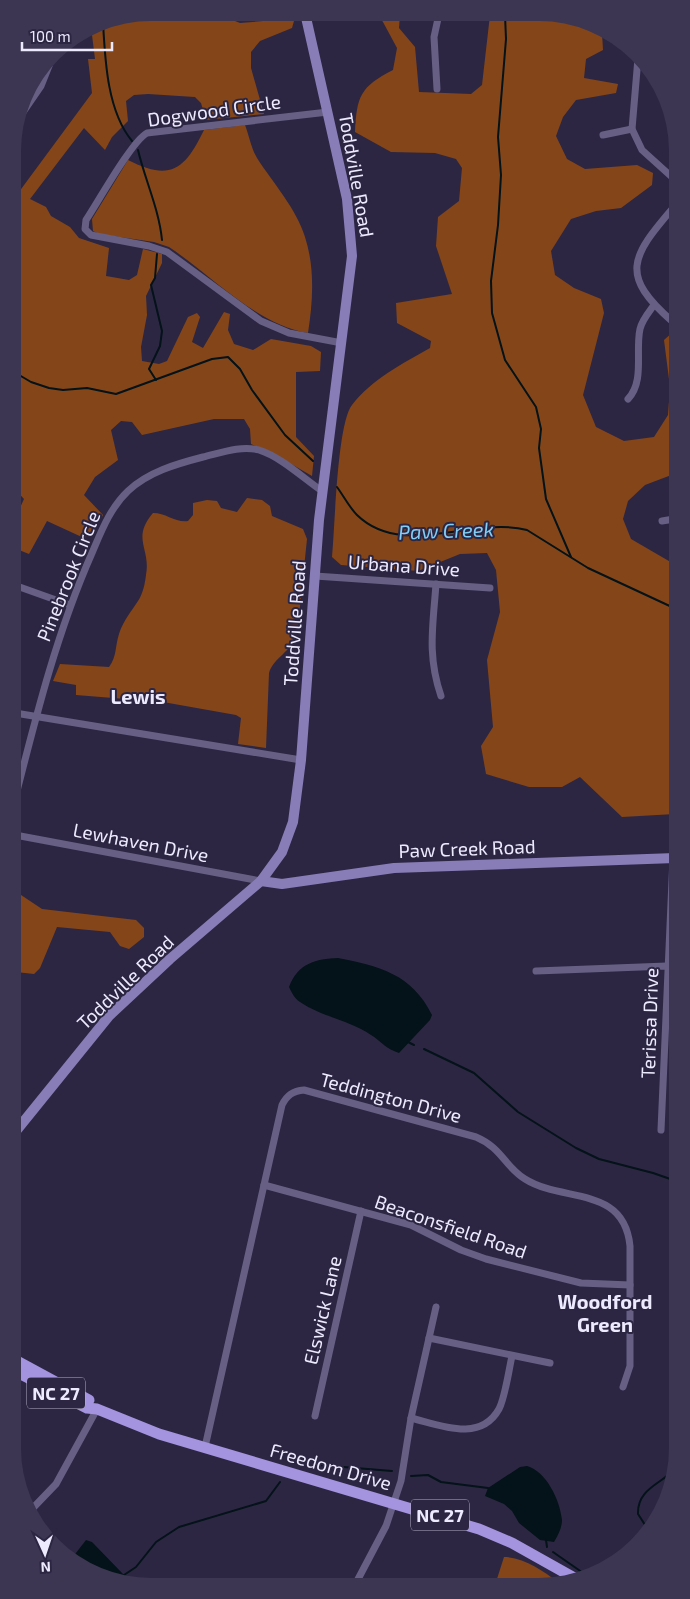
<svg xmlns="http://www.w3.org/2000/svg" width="690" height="1599" font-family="'Exo 2',sans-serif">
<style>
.forest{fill:#844618}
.water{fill:#041219}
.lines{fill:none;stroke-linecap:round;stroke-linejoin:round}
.stream{stroke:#041219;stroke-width:2}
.street{stroke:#676084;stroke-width:7}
.secondary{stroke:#897db7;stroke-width:10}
.primary{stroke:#a493de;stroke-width:11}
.labels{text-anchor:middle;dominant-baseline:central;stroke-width:4;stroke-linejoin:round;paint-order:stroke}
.shield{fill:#2c2643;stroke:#b4afc6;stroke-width:1}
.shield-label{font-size:18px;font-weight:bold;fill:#eeeafe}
.street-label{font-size:19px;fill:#eeeafe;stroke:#2c2643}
.water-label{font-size:20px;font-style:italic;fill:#82cef6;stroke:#2c2643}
.neighbourhood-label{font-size:20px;font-weight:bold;fill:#eeeafe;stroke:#2c2643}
</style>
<rect width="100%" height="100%" fill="#2c2643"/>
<!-- forest -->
<g class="forest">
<polygon points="151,13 233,13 235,21 240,23 288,19 294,21 292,28 260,41 251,52 251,68 264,114 206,120 201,103 195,97 148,94 134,95 126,101 128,121 112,137 105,150 84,128 30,199 46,207 51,216 70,227 79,238 109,248 106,276 129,280 137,275 143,249 162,254 162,263 146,296 147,315 141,347 142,361 159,364 167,361 188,317 197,313 200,317 192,342 203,348 224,312 230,314 228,330 234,344 253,350 271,339 311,346 321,352 320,371 296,372 296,437 314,456 312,476 274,454 251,444 250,429 244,419 214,419 142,435 132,422 121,421 111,430 118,460 95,477 84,495 103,515 93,533 84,538 47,521 29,554 14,548 14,521 24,499 14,488 13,200 92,93 88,59 95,59 91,27 98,23"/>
<path d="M377,14h23l-1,14 16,19 4,45 52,2 11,-9 8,-70h76l36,18 1,17 -17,9 -2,19 34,6 -2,9 -40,7 -13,17 -7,19 11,23 18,10 52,-4 16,8 -1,12 -31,23 -25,3 -25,8 -20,32 4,24 19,13 27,11 3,14 -21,82 13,32 28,14 30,-4 14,-22 2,-28 -6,-47 9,-8 1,142 -29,11 -17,16 -5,18 8,20 43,25 1,250 -53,3 -42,-40 -18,10h-33l-43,-13 -5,-28 12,-19 -6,-67 13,-48 -4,-42 -9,-17 -27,1 -42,17 -77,-6 -9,-8c3,-30 5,-133 20,-152 20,-26 50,-41 78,-57l1,-7 -34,-18 -1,-20 56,-9 -16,-48 2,-29 21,-16 3,-33 -6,-9 -21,-6 -44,-1 -36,-20c2,-36 5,-45 38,-62l4,-22 -14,-26z"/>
<path d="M245,125c4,10 6,23 12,33 16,25 39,50 48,79 10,31 8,64 3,96 -51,-8 -97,-58 -139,-86l-15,-5 -55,-8 -6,-3 -1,-12 36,-59c43,22 57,9 76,-30z"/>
<path d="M247,498l15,2 8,6 2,10 31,13 4,10 -10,96c-6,17 -23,22 -28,38l-3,75 -28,-4 3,-26 -5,-3 -73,-13 -87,-7v-10l-23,-4 7,-17 49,3c8,-11 6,-21 10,-33 4,-13 12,-22 19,-33 5,-7 7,-18 8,-26 5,-27 -15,-36 7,-62 13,0 23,10 35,8l5,-6v-12l14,-3 10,1 4,7 16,4z"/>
<polygon points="15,891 42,909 136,920 144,928 144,937 129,949 120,946 110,932 57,927 40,968 34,974 16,972"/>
<path d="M504,1557c20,0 39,14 54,25h-62z"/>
</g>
<!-- water -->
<g class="water">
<path d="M338,958c41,8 74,16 94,57l-2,5 -31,33c-13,-4 -17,-11 -28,-18 -22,-15 -49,-18 -71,-33 -6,-4 -8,-9 -11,-15 9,-24 27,-28 49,-29z"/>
<path d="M527,1466c19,5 33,34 35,54 0,8 -4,15 -8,22l-14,-2 -21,-17 -7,-12 -8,-7 -19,-8 3,-8 32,-21z"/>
<polygon points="86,1540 92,1542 124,1575 130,1584 124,1584 72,1558"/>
</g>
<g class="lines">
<!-- stream -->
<g class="stream">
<polyline points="505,15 506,39 498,137 501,175 498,225 491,281 492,313 505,360 536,407 541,429 539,448 546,499 571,557"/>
<path d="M103,22c2,37 4,89 29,119"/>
<path d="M138,150c7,30 21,59 24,90"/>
<polyline points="14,372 31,382 49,388 63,390 87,388 116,394 212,359 228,357 240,369 252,390 285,435 313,461"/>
<polyline points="156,380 149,369 160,346 162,331 151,285 155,278 157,254"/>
<path d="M337,487c6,8 12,20 20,28 45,44 116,1 170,15l61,38 86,40"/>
<polyline points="408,1042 414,1045"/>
<polyline points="424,1049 474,1073 518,1112 576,1148 599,1159 653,1173 676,1181"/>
<polyline points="305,1466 319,1465 392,1471"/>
<polyline points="411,1476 428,1475 441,1482 488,1488"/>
<path d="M649,1531l-11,-17c-1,-25 23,-30 37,-45"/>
<polyline points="546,1540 547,1547"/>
<polyline points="553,1552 586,1575"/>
<polyline points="124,1575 136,1567 156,1542 179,1527 266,1501 280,1482"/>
</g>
<!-- street -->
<g class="street">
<polyline points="638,58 632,129 642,150 673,178"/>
<polyline points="437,89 434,37 439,14"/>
<path d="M328,112l-181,21c-15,8 -49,69 -61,87l-1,9 6,6 58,11 18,6 94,69 28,12 53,10"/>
<polyline points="19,118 41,86 53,56"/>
<polyline points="603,135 632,129"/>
<path d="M673,208c-42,49 -54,67 0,114"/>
<path d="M628,399c17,-18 7,-48 12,-70 2,-9 9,-17 14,-24"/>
<polyline points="662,521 674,519"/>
<polyline points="315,576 490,588"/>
<path d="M436,584c-3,42 -9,71 5,112"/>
<polyline points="14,585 70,605"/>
<polyline points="15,713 301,760"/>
<path d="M15,799c21,-83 42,-167 77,-246 9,-21 18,-45 36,-62 20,-19 48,-27 75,-34 17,-4 38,-12 56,-7 22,7 44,28 63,41"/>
<polyline points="15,835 261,881"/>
<polyline points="536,971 667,966 676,967"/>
<polyline points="661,1130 673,858"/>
<polyline points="264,1185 411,1225 461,1250 486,1259 581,1283 630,1285"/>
<polyline points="429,1338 550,1363"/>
<polyline points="315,1416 361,1211"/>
<path d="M411,1418c29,7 69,25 88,-9 6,-11 10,-40 13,-53"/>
<path d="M205,1447l77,-342c5,-10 11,-14 22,-15l172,47c26,11 29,30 49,42 38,24 99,6 105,67v120l-7,21"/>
<polyline points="32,1509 56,1484 97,1409"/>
<polyline points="356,1583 386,1526 401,1481 411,1418 436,1307"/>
</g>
<!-- secondary -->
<g class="secondary">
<polyline points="261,881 282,884 394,868 675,858"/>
<polyline points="16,1131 109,1016 170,959 261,881 282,852 293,822 301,760 319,520 352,256 347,199 305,13"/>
</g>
<!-- primary -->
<g class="primary">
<polyline points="17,1361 89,1400"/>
<polyline points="17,1372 87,1408 97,1409 159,1434 479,1529 512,1543 578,1580"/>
</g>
</g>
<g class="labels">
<!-- shield labels -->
<g class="shield">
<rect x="27" y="1377.5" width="58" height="31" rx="4"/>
<rect x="411" y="1499.5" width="58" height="31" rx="4"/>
</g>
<g class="shield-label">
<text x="56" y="1393">NC 27</text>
<text x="440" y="1515">NC 27</text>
</g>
<!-- street labels -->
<g class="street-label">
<text transform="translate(214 110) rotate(-8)">Dogwood Circle</text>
<text transform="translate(357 175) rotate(80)">Toddville Road</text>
<text transform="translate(404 565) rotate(4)">Urbana Drive</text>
<text transform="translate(68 576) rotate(-68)">Pinebrook Circle</text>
<text transform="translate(294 623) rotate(-86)">Toddville Road</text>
<text transform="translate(141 842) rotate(11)">Lewhaven Drive</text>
<text transform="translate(467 848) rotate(-2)">Paw Creek Road</text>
<text transform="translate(125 982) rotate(-44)">Toddville Road</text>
<text transform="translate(649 1023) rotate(-88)">Terissa Drive</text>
<text transform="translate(391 1097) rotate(15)">Teddington Drive</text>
<text transform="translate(451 1226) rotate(19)">Beaconsfield Road</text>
<text transform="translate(322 1310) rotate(-77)">Elswick Lane</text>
<text transform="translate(331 1466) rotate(16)">Freedom Drive</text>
</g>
<!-- water labels -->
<g class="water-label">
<text transform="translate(446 530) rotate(-2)">Paw Creek</text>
</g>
<!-- neighbourhood labels -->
<g class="neighbourhood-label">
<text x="138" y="696">Lewis</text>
<text x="605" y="1301">Woodford<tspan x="605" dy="23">Green</tspan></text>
</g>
</g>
<!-- crop -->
<path d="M0 0H690V1599H0ZM151 21H539A130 130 0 0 1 669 151V1448A130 130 0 0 1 539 1578H151A130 130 0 0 1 21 1448V151A130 130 0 0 1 151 21Z" fill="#3c3652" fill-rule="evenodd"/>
<!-- north arrow -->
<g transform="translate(45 1554) rotate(177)" stroke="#2c2643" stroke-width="4" paint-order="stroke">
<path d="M0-4L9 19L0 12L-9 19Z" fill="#eeeafe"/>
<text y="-8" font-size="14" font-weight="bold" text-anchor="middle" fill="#eeeafe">N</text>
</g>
<!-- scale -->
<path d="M22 42v8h90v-8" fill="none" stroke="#eeeafe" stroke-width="2.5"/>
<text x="30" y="42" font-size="15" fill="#eeeafe" stroke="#2c2643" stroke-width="4" paint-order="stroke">100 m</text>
</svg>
